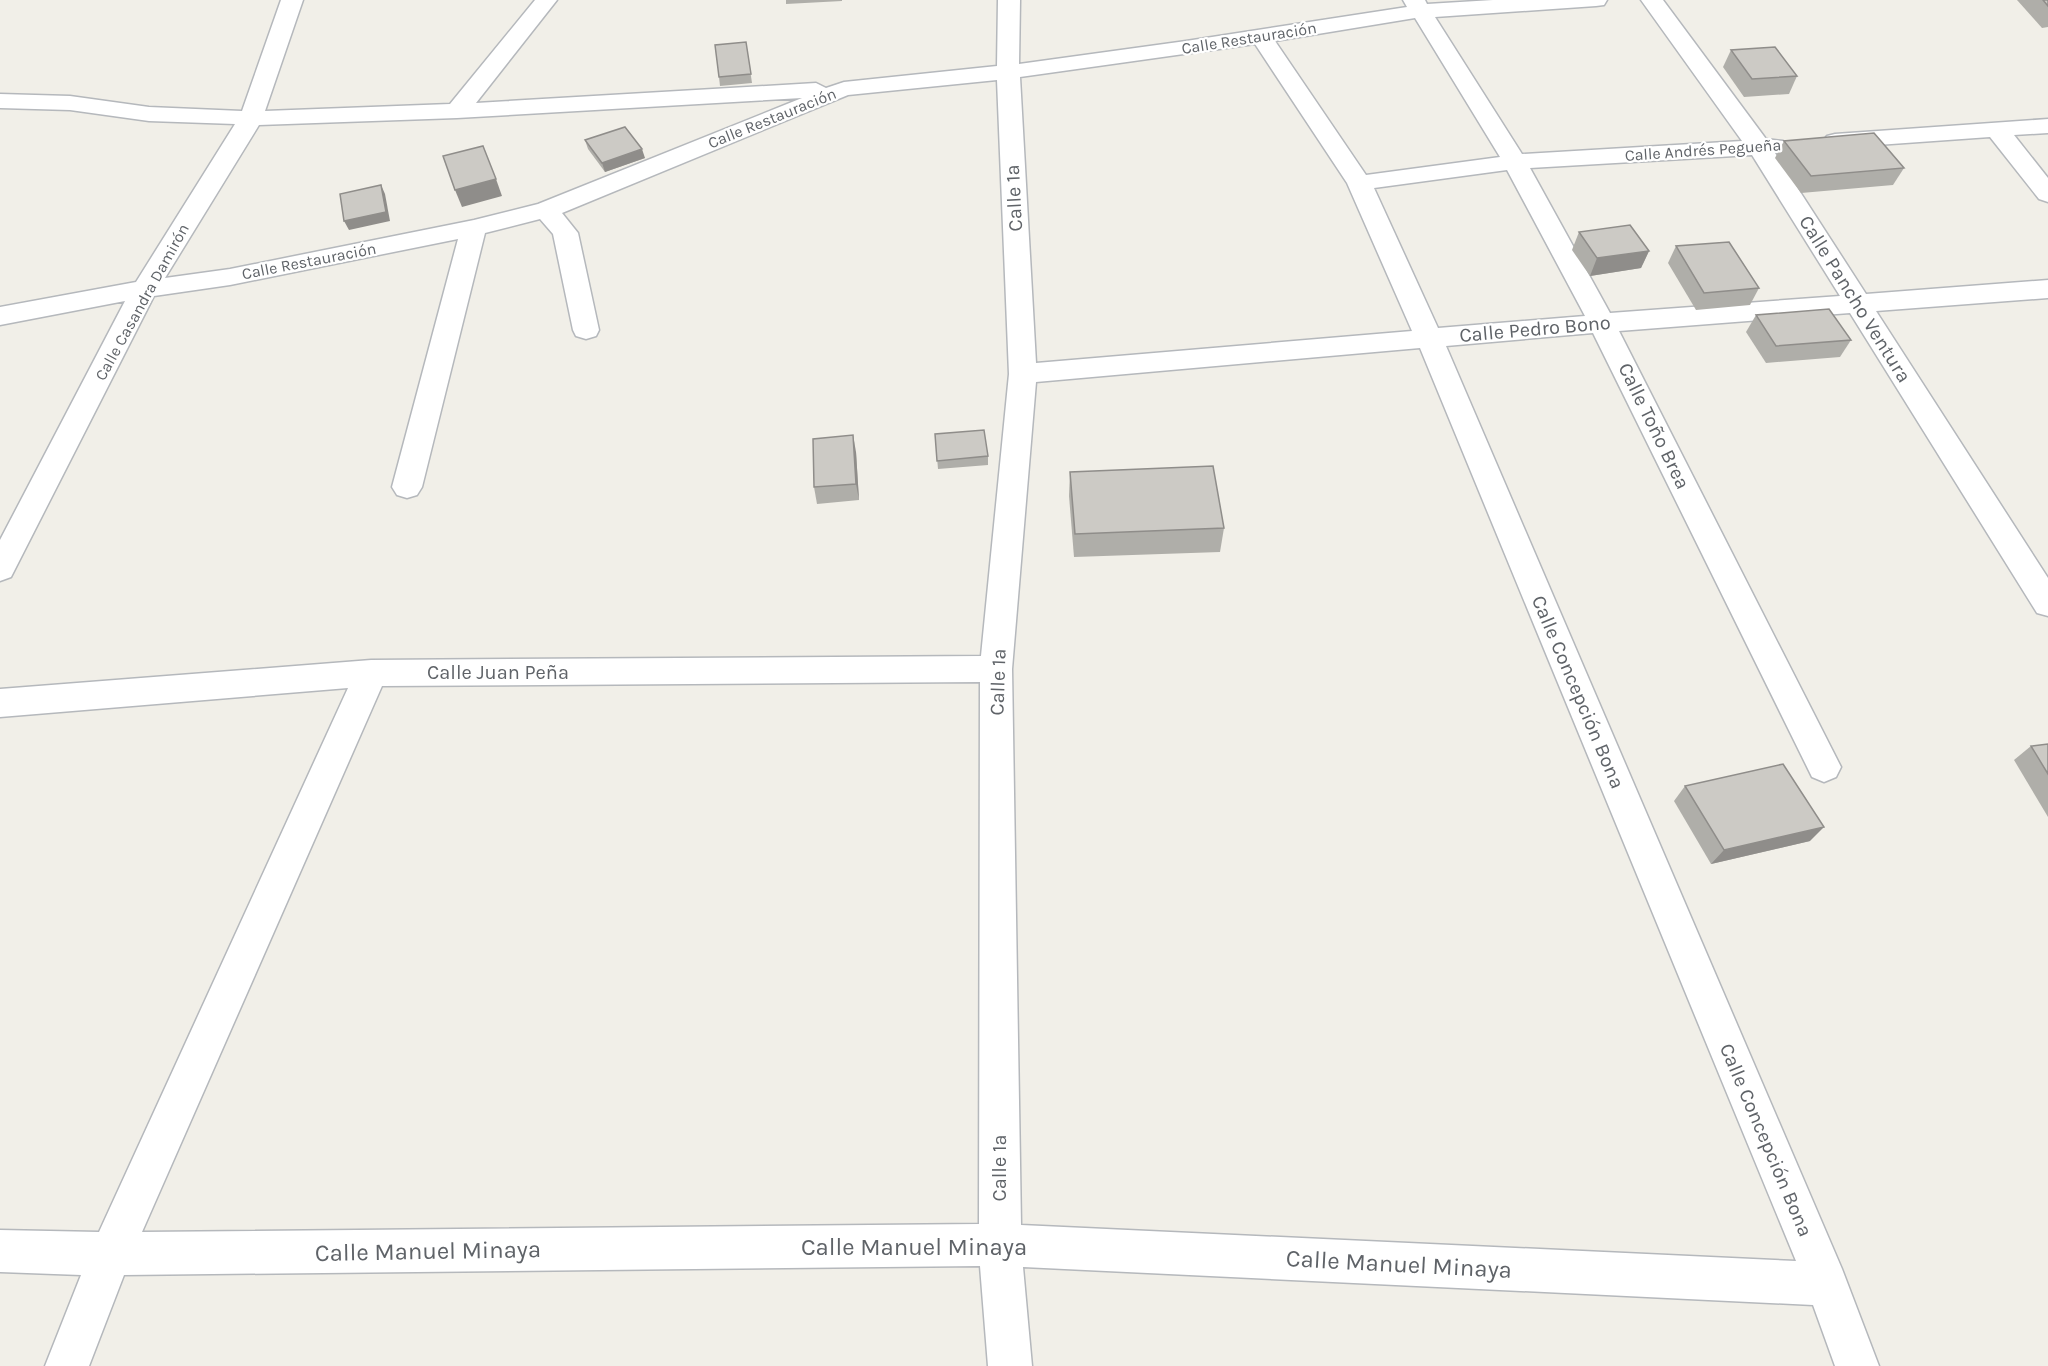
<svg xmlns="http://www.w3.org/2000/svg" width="2048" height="1366" font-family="Karla,sans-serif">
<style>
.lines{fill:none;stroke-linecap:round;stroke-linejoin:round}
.minor-casing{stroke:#b5b8bc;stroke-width:3}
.minor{fill:#fff;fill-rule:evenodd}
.wall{fill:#afaea9}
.shaded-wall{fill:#8f8d8a}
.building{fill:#cccac5;stroke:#8f8d8a;stroke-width:1.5}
.labels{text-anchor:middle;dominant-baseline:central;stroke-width:4.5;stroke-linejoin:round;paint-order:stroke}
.far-street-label{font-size:16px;fill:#5f6368;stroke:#fff}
.street-label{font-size:20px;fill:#5f6368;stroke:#fff}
.near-street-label{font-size:24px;fill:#5f6368;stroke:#fff}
</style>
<rect width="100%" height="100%" fill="#f1efe8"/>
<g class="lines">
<defs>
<g id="minor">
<path d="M281,0h22l-38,111 185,-7 85,-104h22l-81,103 340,-20 10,5 18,-6 153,-16 1,-66h22l-1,64 167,-23 221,-34 -4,-7h22l2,4 66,-4h114l-3,5 -8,1 -161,11 87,137 220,-13 -101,-141h22l103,139 17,2 4,5 -4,5 -8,2 91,141 182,-14v18l-172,13 172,267v38l-11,-3 -187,-300 -231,18 222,436 -5,10 -12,5 -12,-5 -219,-444 -147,13 396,923 37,97h-44l-22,-61 -790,-38 9,99h-44l-8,-100 -856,9 -35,91h-44l36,-91 -81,-3v-42l99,2 249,-544 -348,29v-28l371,-29 610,-4 28,-282 -12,-294 -149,15 -286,118 16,20 21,97 -3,6 -10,3 -10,-3 -3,-6 -20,-96 -13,-15 -55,14 -63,254 -5,8 -10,3 -10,-3 -5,-8 66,-248 -228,46 -76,11 -143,281 -11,4v-41l125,-239 -125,24v-18l136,-25 99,-158 -86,-3 -79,-11 -70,-2v-14l70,2 79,11 93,4zM1415,18l85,139 -134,18 -91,-134zM1255,44l92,139 65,148 -376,32 -16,-286zM802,98l-264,106 -64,16 -244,49 -65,9 94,-153 198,-7zM1752,155l88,141 -230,17 -80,-145zM1507,170l78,146 -147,12 -64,-140zM1420,348l376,913 -775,-36 -9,-556 24,-287zM980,682l-1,542 -837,8 240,-546z"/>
<polygon points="2048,119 2048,133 2014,135 2048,178 2048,202 2039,199 1990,137 1835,148 1827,146 1823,141 1827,136 1835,134"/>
</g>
</defs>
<!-- minor casing -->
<use href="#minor" class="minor-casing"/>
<!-- minor -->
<use href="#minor" class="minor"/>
</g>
<!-- wall -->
<g class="wall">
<polygon points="786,0 842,0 842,1 786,4"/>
<polygon points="2017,0 2048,0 2048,27 2042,28"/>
<polygon points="746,42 752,83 720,86 719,77"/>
<polygon points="1731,50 1797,76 1789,94 1744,97 1723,67"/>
<polygon points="585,140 645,158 605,172 588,149"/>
<polygon points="1784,141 1904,168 1893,185 1801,193 1775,158"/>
<polygon points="1579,232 1649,251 1641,268 1590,276 1572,250"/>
<polygon points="1676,246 1759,288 1750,305 1696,310 1668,263"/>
<polygon points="1756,315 1851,340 1840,357 1766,363 1746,332"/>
<polygon points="935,434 988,456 988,465 938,469"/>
<polygon points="856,452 859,500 817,504 814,487"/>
<polygon points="1070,472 1224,528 1220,552 1074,557 1069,496"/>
<polygon points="2048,744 2048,817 2014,760 2031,746"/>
<polygon points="1685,786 1810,841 1711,864 1674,801"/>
</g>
<!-- shaded-wall -->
<g class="shaded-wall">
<polygon points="642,149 645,158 605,172 602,163"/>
<polygon points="496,179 502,196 462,207 455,190"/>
<polygon points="381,185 385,194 390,221 349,230 344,221"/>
<polygon points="1649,251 1641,268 1590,276 1597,258"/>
<polygon points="853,435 856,452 859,500 856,484"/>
<polygon points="1824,827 1810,841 1711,864 1724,850"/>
</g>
<!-- building -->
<g class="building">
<polygon points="2043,0 2048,0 2048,6"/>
<polygon points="746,42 751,74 719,77 715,45"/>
<polygon points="1775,47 1797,76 1752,79 1731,50"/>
<polygon points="625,127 642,149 602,163 585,140"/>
<polygon points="1874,133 1904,168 1811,176 1784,141"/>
<polygon points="483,146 496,179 455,190 443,156"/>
<polygon points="381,185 386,212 344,221 340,194"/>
<polygon points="1630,225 1649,251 1597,258 1579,232"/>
<polygon points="1729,242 1759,288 1704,293 1676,246"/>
<polygon points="1829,309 1851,340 1776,346 1756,315"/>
<polygon points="984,430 988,456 937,461 935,434"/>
<polygon points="853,435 856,484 814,487 813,439"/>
<polygon points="1213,466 1224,528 1075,534 1070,472"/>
<polygon points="2048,744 2048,774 2031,746"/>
<polygon points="1783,764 1824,827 1724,850 1685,786"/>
</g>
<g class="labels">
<!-- far-street labels -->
<g class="far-street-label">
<text transform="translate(1249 38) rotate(-9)">Calle Restauración</text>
<text transform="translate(772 118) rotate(-22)">Calle Restauración</text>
<text transform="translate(1703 150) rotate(-4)">Calle Andrés Pegueña</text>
<text transform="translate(309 261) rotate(-11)">Calle Restauración</text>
<text transform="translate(142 302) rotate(-61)">Calle Casandra Damirón</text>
</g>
<!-- street labels -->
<g class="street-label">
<text transform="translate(1014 198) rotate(-93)">Calle 1ª</text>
<text transform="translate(1855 299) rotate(58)">Calle Pancho Ventura</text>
<text transform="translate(1535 329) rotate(-5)">Calle Pedro Bono</text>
<text transform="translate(1654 426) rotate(64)">Calle Toño Brea</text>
<text x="498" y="672">Calle Juan Peña</text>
<text transform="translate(998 682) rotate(-88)">Calle 1ª</text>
<text transform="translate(1578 692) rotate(67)">Calle Concepción Bona</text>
<text transform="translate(1766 1140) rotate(67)">Calle Concepción Bona</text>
<text transform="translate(999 1168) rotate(-90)">Calle 1ª</text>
</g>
<!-- near-street labels -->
<g class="near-street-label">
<text x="914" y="1247">Calle Manuel Minaya</text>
<text transform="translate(428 1251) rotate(-1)">Calle Manuel Minaya</text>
<text transform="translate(1399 1264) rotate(3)">Calle Manuel Minaya</text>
</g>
</g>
</svg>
